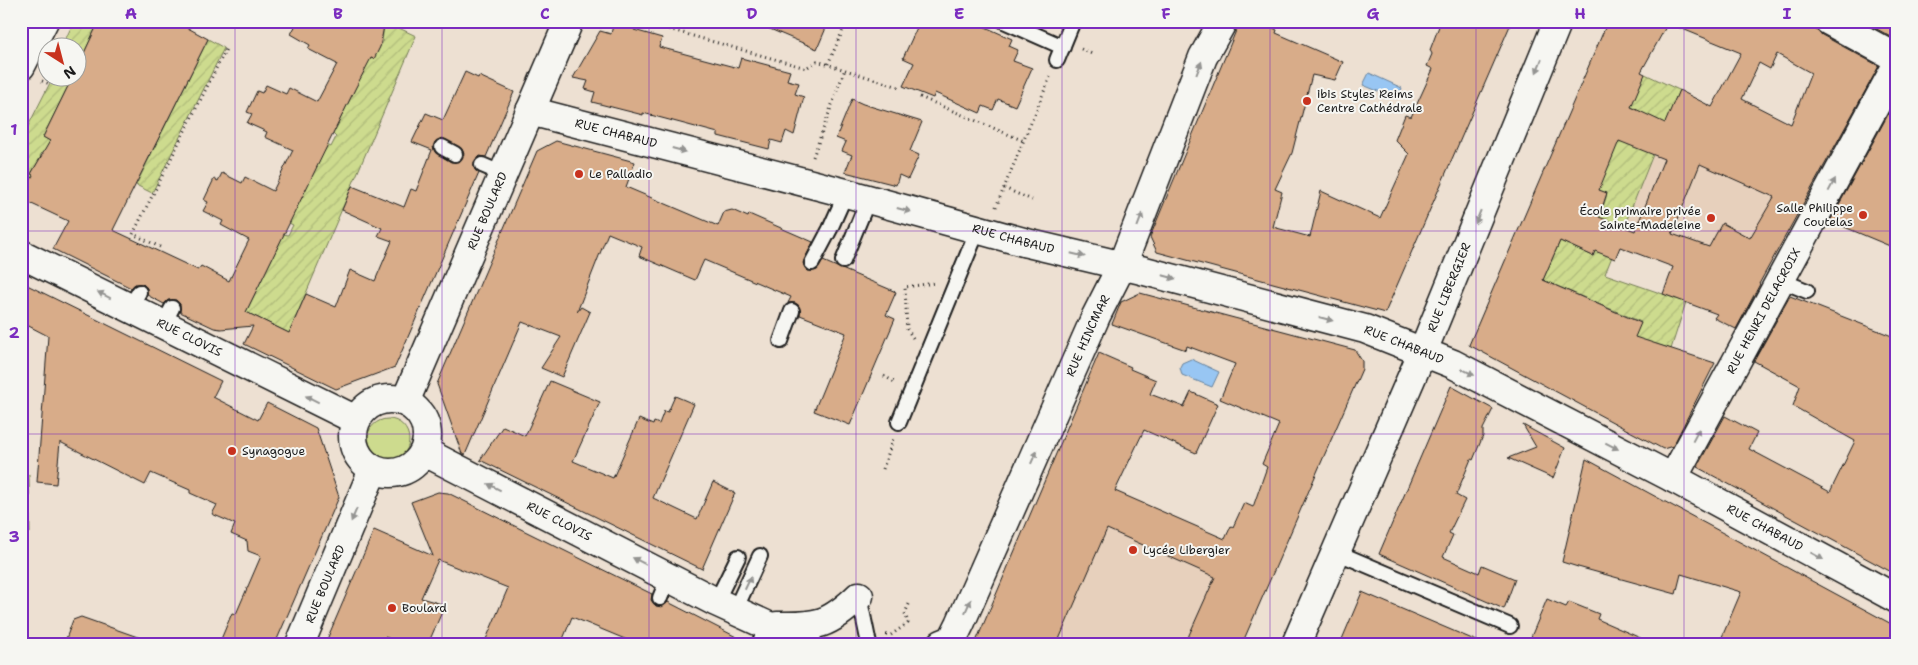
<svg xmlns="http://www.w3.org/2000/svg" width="1918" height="665" font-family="'Shantell Sans',sans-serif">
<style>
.built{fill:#e7d0bc}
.grass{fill:#cddb8e;stroke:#747c55}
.garden{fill:url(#garden-furrows);stroke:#747c55}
.water{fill:#98c6f3;stroke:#66829d}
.building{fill:#d8ac89;stroke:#1c1c1c;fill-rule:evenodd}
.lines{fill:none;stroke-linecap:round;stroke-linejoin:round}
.service-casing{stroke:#1c1c1c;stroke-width:18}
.minor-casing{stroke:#1c1c1c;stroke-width:31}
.tertiary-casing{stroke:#1c1c1c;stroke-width:31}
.path{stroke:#1c1c1c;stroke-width:3;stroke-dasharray:1 4;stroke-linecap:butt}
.service{stroke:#f6f6f2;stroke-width:14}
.minor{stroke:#f6f6f2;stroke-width:28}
.tertiary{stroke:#f6f6f2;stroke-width:28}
.oneway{fill:#949492}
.grid{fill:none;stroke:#7b2cbf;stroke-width:1;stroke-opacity:0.55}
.poi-dot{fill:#c8321e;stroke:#f6f6f2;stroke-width:2}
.labels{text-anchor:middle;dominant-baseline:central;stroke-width:4;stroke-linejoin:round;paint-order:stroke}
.poi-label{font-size:12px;fill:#1c1c1c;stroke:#f6f6f2;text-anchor:start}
.street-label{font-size:12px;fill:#1c1c1c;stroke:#f6f6f2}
.neatline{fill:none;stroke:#7b2cbf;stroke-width:2}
.grid-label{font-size:16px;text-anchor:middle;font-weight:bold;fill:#7b2cbf}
</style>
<defs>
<pattern id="garden-furrows" width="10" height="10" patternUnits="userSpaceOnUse" patternTransform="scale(1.25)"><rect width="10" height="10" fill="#cddb8e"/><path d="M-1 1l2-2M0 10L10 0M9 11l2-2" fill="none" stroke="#afbb7a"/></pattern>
</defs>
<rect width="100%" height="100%" fill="#ede0d2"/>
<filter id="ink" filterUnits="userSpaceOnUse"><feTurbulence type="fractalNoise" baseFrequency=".02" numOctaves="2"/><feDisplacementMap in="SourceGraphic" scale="10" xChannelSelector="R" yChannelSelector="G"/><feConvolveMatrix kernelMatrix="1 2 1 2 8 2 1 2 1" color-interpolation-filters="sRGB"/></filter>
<g filter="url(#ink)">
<!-- built -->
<g class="built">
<polygon points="1659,141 1700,164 1800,209 1756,288 1703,258 1624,227"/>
<polygon points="1053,463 1278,562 1242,644 975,644"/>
</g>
<!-- grass -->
<g class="grass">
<circle cx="388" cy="440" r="21"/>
<polygon points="21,473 29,475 30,533 21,530"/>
</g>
<!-- garden -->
<g class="garden">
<polygon points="74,21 99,21 78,66 78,48 62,47"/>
<polygon points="384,21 416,36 289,333 246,312 284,234 288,235 293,225 289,223 327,145 331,147 336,137 333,134 370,58 373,59 382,43"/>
<polygon points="208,39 224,48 152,193 136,185"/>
<polygon points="1645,74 1679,90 1605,274 1686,302 1671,349 1652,343 1620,351 1641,322 1543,280 1560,241 1593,256 1596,248 1582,241 1604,204 1607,194 1599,190 1605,158 1632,118 1636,109 1619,101"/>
<polygon points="47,76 48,78 72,78 43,137 50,141 45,152 43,151 40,156 41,158 31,173 34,175 25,192 21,191 21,140 51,81 46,79"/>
</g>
<!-- water -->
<g class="water">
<polygon points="1369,73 1402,88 1397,99 1363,85"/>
<polygon points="1191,359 1219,372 1212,387 1182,375 1180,367 1182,363"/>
</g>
<!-- building -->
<g class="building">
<path d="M99,21h76l33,18 -95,191 85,40 3,-4 28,15 20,-41 -28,-15 2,-4 -20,-10 5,-9 -4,-2 10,-21 4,2 4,-8 20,10 3,-6 28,14 20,-41 -28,-13 2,-5 -20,-9 5,-9 -5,-2 10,-21 5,2 4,-8 20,9 3,-6 28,14 20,-38 -29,-15 2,-4 -19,-11 7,-13h87l-5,26 -6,12 -3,-1 -16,31 -109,223 43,21 17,-39 30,13 14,-37 25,11 17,-40 -14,-5 4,-8 -40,-18 10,-24 52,21 7,-18 5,2 16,-41 -20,-8 14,-29 17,7 22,-48 13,6 1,-2 35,16 -28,65 -6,-1 -6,6 1,8 4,3 -84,194 -59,22 -92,-45 9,-18 -32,3 -7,-1 -34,-16v-8l-4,-4h-8l-4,4 -17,-9v-7l-4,-4h-8l-4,4 -78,-39 15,-28 -47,-22 12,-24 -2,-1 19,-33 -7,-4 29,-59h6v-12zM442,138l20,11 2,5 -4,7 -9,1 -16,-10 -2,-5 2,-5z"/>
<polygon points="614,21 636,21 634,30 662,38 659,47 738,68 741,58 790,71 787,80 799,83 795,94 804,97 794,135 786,131 782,143 771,140 769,149 718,136 718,133 643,113 643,115 592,102 595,92 585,89 588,81 573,78 600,31 611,34"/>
<polygon points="751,21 829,21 817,49"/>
<polygon points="920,21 972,21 1012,39 1009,46 1018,50 1013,61 1032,68 1015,106 998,99 993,110 983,106 980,113 935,93 933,98 903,86 914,63 903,58"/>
<polygon points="1240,21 1274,21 1271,27 1277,30 1276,33 1343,62 1335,80 1312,75 1292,153 1275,189 1282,192 1273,227 1310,237 1321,191 1380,218 1409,154 1395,140 1405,115 1411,117 1433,69 1427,66 1432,54 1430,50 1441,21 1512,21 1385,313 1157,252 1150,237"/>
<path d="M1608,21h205l3,9 6,5 57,31 -120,218h1l-24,45 -22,-11 3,-4 -54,-20 10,-27 -53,-20 -5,12 -20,-8 -2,5 -33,-15 -17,39 98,43 -6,14 80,26 -42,83 -10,3 -194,-104zM1668,23l73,30 -29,54 -33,-17 -14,33 -34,-16 14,-33 -4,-2zM1777,54l34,19 -20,51 -49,-25 17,-36 11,6zM1619,141l45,18 -29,72 -36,-14 8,-24 -8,-3zM1700,164l74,33 -24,41 -28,-15 -13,24 -37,-13z"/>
<polygon points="1862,21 1897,21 1897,40"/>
<polygon points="1897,98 1897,249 1830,221"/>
<polygon points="852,99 863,104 922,122 910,151 919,155 908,179 899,175 896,185 845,172 852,155 842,151 846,142 836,138"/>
<polygon points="556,141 635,162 626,187 718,226 724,212 732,210 748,217 749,214 813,242 803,263 805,268 808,271 817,270 823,261 896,292 886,315 895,319 850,425 814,411 846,333 800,315 800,309 798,305 795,303 788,303 791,297 704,260 695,280 639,256 642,247 608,233 577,312 581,307 590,312 562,377 541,368 561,337 522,322 465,455 462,454 437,384 537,151"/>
<polygon points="21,282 221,381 213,397 258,420 267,403 316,428 339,497 275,644 219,644 232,613 236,614 261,556 248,551 247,541 231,534 235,524 212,514 217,505 190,493 190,490 151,473 145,485 60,442 56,484 37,482 48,336 21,322"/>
<polygon points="1140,293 1355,350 1362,361 1362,369 1242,644 1185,644 1215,577 1107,529 1057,644 975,644 1099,353 1131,367 1130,369 1156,380 1150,394 1184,407 1191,392 1218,404 1196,453 1144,430 1115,491 1225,539 1231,526 1233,527 1244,503 1253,507 1267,467 1262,464 1279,424 1220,399 1235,364 1187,346 1186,350 1112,324 1121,302"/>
<polygon points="1790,296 1897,338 1897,575 1697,467 1725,416 1757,433 1749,449 1830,492 1855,441 1793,406 1800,386 1754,361"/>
<polygon points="550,381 600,402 573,461 613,478 639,419 653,425 654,422 659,424 664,411 668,412 675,396 694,404 653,498 697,519 713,482 735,493 702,569 480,460 503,426 525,436"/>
<polygon points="1451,386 1493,409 1483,429 1483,436 1473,460 1471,459 1456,495 1465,500 1449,533 1453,535 1443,557 1479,573 1482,565 1515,579 1504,609 1379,554"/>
<polygon points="1523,425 1565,448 1553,478 1508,458 1536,447"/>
<polygon points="1586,459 1897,627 1897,644 1719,644 1741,592 1681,574 1676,594 1578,567 1562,562"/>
<polygon points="438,492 448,493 652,594 651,600 656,606 662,607 668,602 750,644 637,644 572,617 561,644 484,644 508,588 438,560 421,598 445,605 428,644 406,644 385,637 382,644 325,644 374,530 433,556 411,502"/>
<polygon points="1362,592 1484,644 1340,644"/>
<polygon points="1547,599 1566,607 1569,602 1599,614 1597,619 1654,644 1528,644"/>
<polygon points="81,617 149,641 148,644 64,644 73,620"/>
</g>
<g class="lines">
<defs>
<g id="service">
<polyline points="1004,21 1063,47"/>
<polyline points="1057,60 1073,21"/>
<polyline points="442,147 455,154"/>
<polyline points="482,165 503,174"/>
<polyline points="843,261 868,200"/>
<polyline points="812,263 830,229 846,193"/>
<polyline points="1780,280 1807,291"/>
<polyline points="130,308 139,292"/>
<polyline points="163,325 172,308"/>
<polyline points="781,341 792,311"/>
<polyline points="899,422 978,229"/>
<polyline points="1336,552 1510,626"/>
<polyline points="859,596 869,644"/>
<polyline points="660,598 669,576"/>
<polyline points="716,602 738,557"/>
<polyline points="735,610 760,556"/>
<polyline points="759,644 767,625"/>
</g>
<g id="minor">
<polyline points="1829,21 1897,58"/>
<polyline points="21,66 44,21"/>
<path id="s1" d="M530,111l316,82 181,50 114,27 224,59 88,35 220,114 224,121"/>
<path id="s2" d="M21,254l335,166"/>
<circle cx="390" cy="436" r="37"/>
<path id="s3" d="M405,402l164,-381"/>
<path id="s4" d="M425,452l291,150 92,42"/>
<path id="s5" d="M1673,478l224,-413"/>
<path d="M777,626c40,1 52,-1 82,-30"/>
<path id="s6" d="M300,644l73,-174"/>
<path id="s7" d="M942,644l10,-4 8,-16 136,-308 26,-51 81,-208 20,-36"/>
</g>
<g id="tertiary">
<path id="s8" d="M1296,644l127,-293 135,-330"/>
</g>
</defs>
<!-- service casing -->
<use href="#service" class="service-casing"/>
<!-- minor casing -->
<use href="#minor" class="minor-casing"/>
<!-- tertiary casing -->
<use href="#tertiary" class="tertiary-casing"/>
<!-- path -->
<g class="path">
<polyline points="640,21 806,68 817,61 902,88"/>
<polyline points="1081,49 1092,54"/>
<polyline points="828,64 847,21"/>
<polyline points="42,81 50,84"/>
<polyline points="920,97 1024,141"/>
<polyline points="813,157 845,69"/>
<polyline points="1004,188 1032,200"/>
<polyline points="996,207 1050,77"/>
<polyline points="160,247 133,234 226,49"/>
<polyline points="913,338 907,329 905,287 935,283"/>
<polyline points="884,376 896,383"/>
<polyline points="883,469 893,439"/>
<polyline points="21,539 28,541"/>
<polyline points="886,635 891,635 908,623 905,613 910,602"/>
</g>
<!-- service -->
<use href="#service" class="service"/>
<!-- minor -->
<use href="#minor" class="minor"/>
<!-- tertiary -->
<use href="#tertiary" class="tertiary"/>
</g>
<!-- one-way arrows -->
<defs><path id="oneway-solid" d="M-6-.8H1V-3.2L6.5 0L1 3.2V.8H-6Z" transform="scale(1.25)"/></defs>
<g class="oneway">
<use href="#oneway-solid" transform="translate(1539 66) rotate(112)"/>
<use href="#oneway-solid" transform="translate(1199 68) rotate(-69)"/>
<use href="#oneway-solid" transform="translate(679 150) rotate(15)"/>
<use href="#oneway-solid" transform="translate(1832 185) rotate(-62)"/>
<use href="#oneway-solid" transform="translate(904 210) rotate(15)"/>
<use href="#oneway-solid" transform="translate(1478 217) rotate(112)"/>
<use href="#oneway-solid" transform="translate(1140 220) rotate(-69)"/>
<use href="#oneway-solid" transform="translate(1078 255) rotate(13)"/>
<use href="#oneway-solid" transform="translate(1169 277) rotate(15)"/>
<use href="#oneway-solid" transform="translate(104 295) rotate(-154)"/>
<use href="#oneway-solid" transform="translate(1326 319) rotate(15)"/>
<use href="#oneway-solid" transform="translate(1468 372) rotate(27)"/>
<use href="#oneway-solid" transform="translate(312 399) rotate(-154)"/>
<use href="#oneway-solid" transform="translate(1696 435) rotate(-62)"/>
<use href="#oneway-solid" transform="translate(1612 446) rotate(27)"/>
<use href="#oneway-solid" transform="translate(1034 457) rotate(-66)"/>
<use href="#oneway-solid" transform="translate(494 487) rotate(-153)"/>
<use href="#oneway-solid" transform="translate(354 515) rotate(113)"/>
<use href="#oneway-solid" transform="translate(1817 556) rotate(29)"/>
<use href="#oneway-solid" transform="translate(639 561) rotate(-153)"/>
<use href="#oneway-solid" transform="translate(748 583) rotate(-65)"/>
<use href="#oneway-solid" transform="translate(968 606) rotate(-66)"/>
</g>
</g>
<!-- grid -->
<path class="grid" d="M235,21v623M442,21v623M649,21v623M856,21v623M1062,21v623M1270,21v623M1476,21v623M1684,21v623M21,231h1876M21,434h1876"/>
<!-- markers -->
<g class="poi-dot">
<circle cx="1307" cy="101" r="5"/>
<circle cx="579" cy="174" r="5"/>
<circle cx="1863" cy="215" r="5"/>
<circle cx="1711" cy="218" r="5"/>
<circle cx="232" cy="451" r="5"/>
<circle cx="1133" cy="550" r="5"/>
<circle cx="392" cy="608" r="5"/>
</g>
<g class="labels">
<!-- poi labels -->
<g class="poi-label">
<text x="1317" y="94">ibis Styles Reims<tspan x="1317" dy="14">Centre Cathédrale</tspan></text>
<text x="589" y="174">Le Palladio</text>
<text x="1853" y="208" text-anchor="end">Salle Philippe<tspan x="1853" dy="14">Coutelas</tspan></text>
<text x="1701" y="211" text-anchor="end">École primaire privée<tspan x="1701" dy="14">Sainte-Madeleine</tspan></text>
<text x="242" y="451">Synagogue</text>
<text x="1143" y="550">Lycée Libergier</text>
<text x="402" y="608">Boulard</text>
</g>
<!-- street labels -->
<g class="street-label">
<text stroke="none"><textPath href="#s1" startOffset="89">RUE CHABAUD</textPath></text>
<text stroke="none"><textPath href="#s3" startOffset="208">RUE BOULARD</textPath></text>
<text stroke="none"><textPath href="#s1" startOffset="500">RUE CHABAUD</textPath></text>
<text stroke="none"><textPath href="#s8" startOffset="388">RUE LIBERGIER</textPath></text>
<text stroke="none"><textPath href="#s5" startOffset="190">RUE HENRI DELACROIX</textPath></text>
<text stroke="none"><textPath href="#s7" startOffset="344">RUE HINCMAR</textPath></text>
<text stroke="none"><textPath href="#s2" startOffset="188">RUE CLOVIS</textPath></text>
<text stroke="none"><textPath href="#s1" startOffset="905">RUE CHABAUD</textPath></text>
<text stroke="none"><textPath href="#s4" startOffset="151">RUE CLOVIS</textPath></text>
<text stroke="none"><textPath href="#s1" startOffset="1310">RUE CHABAUD</textPath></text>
<text stroke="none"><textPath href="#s6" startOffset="65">RUE BOULARD</textPath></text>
</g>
</g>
<!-- margin -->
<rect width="1918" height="665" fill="none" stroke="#f6f6f2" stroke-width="55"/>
<!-- north arrow -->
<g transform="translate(62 62) rotate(144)"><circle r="24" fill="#f6f6f2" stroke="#9f9f9c"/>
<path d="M0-4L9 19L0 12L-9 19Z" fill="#c8321e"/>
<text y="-8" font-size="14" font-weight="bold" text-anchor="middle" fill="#1c1c1c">N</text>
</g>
<rect x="28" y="28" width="1862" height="610" class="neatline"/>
<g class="grid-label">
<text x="131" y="19">A</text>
<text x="338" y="19">B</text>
<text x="545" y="19">C</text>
<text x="752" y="19">D</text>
<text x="959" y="19">E</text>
<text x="1166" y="19">F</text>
<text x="1373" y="19">G</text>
<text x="1580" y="19">H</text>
<text x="1787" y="19">I</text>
<text x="14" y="135">1</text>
<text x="14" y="338">2</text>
<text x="14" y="542">3</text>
</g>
</svg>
